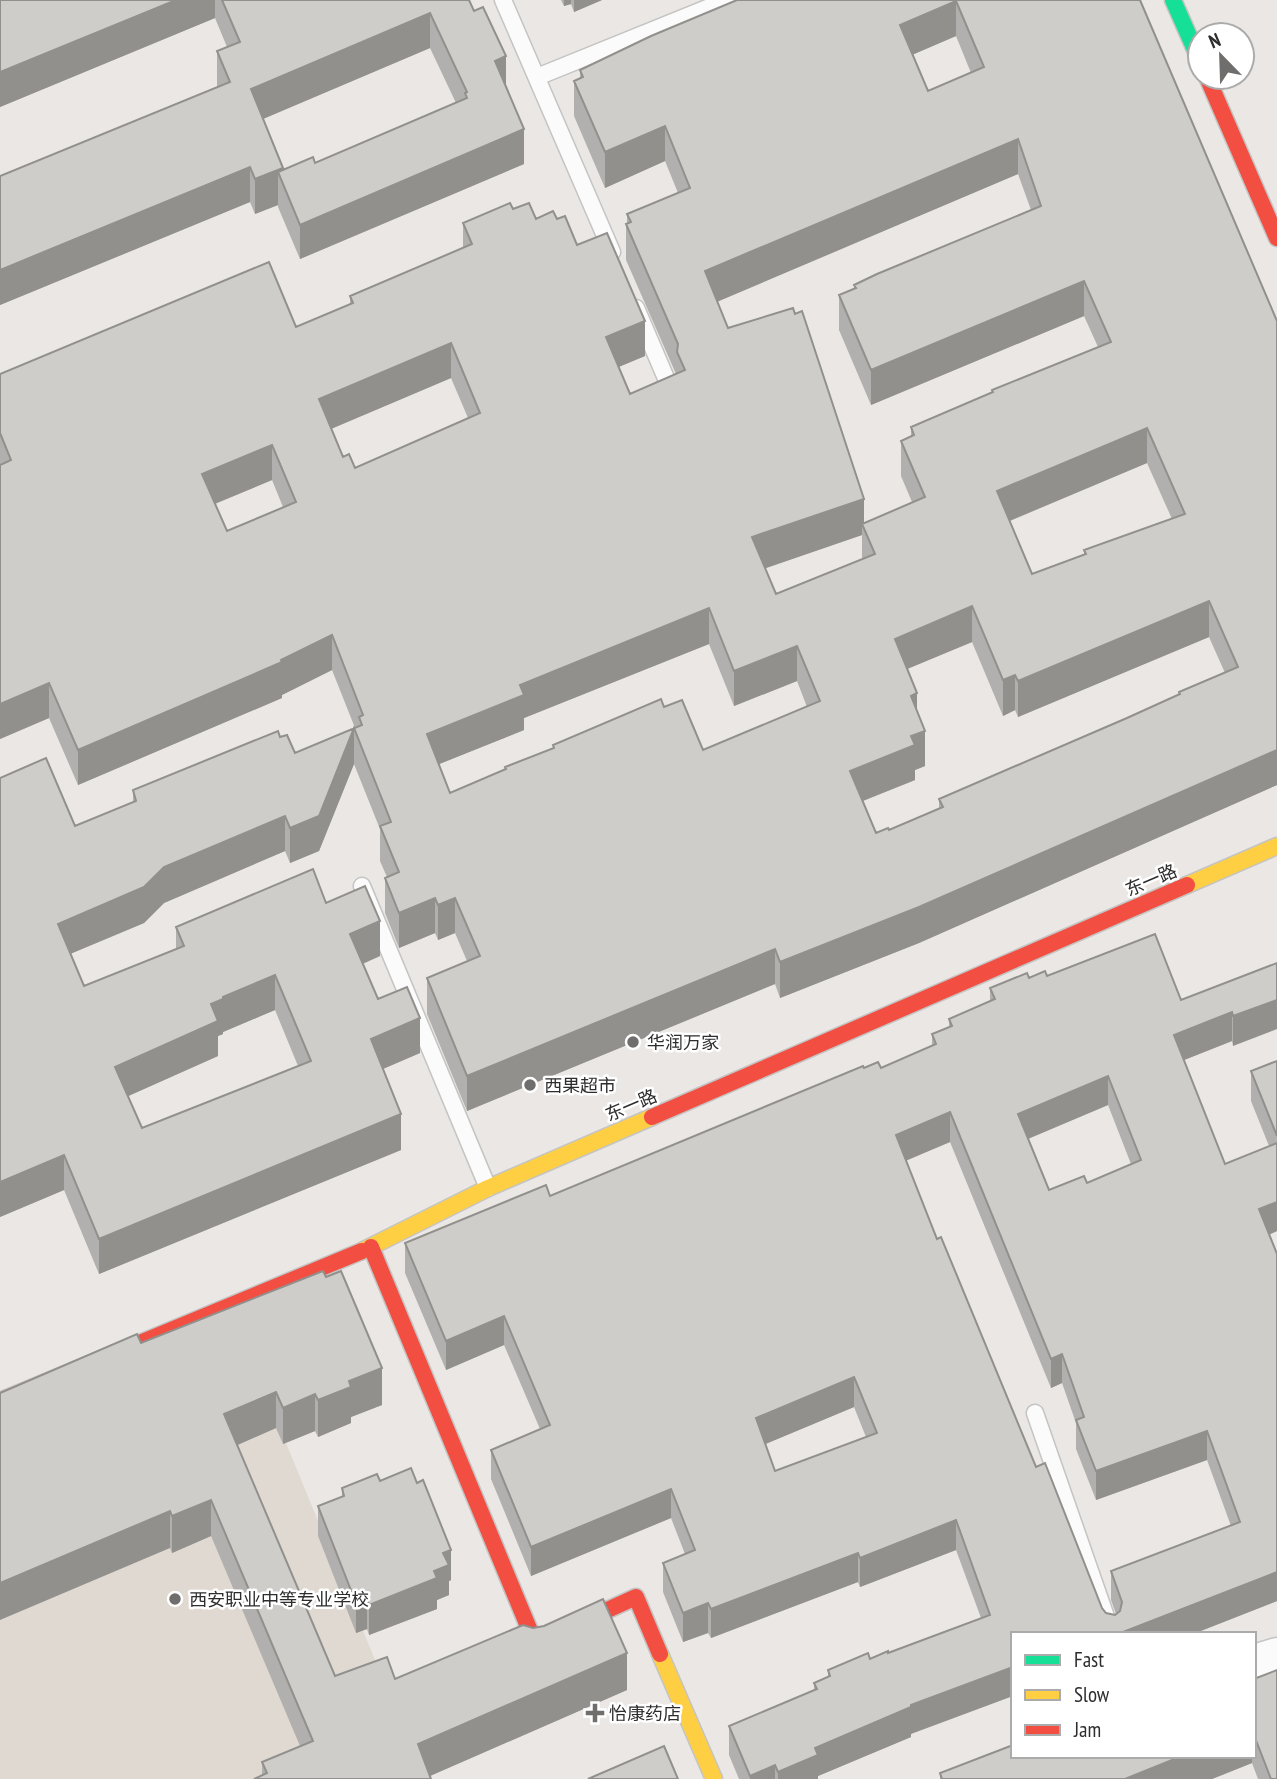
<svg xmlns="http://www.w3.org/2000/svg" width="1277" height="1779" font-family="'PT Sans Narrow','Noto Sans SC',sans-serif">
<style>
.education{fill:#e0d9d1}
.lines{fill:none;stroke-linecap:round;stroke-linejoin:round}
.lane-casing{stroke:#c4c4c3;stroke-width:19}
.street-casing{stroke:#c4c4c3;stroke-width:35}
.fast-casing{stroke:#c4c4c3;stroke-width:19}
.slow-casing{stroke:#c4c4c3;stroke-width:19}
.jam-casing{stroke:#c4c4c3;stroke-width:19}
.lane{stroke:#fcfbfb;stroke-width:16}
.street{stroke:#fcfbfb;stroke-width:32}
.fast{stroke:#16e098;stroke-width:16}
.slow{stroke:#ffcf43;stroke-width:16}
.jam{stroke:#f24e42;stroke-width:16}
.wall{fill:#b2b0ae;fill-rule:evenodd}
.shaded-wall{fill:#91908d}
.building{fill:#cfcdca;stroke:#91908d;stroke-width:2;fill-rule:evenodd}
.poi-dot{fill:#6f6e6d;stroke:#fff;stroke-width:2.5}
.labels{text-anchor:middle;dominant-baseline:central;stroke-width:5;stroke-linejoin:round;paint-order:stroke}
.street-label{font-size:18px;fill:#2d2d2d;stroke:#fff}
.poi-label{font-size:18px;fill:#2d2d2d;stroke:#fff;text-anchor:start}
</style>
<rect width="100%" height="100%" fill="#eae7e4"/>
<!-- education -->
<polygon class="education" points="245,1343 414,1755 355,1779 0,1779 0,1443"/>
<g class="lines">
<defs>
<g id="lane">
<polyline points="503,0 612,252"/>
<polyline points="537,77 727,0"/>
<polyline points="636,308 668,383"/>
<polyline points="362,886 488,1188"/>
<polyline points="1035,1413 1112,1634"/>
</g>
<polyline id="street" points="1254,1661 1277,1654"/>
<polyline id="fast" points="1173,0 1200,61"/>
<g id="slow">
<polyline points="1187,885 1277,846"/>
<polyline points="362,1251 488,1188 652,1117"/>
<polyline points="660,1654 714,1779"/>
</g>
<g id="jam">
<polyline points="1207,77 1277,238"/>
<polyline points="652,1117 1187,885"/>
<polyline points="371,1247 535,1643 636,1597 660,1654"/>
<polyline points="0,1401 362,1251"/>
</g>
</defs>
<!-- lane casing -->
<use href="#lane" class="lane-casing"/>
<!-- street casing -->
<use href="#street" class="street-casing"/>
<!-- fast casing -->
<use href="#fast" class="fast-casing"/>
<!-- slow casing -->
<use href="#slow" class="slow-casing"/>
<!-- jam casing -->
<use href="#jam" class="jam-casing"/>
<!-- lane -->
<use href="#lane" class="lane"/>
<!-- street -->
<use href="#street" class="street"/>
<!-- fast -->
<use href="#fast" class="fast"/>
<!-- slow -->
<use href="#slow" class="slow"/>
<!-- jam -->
<use href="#jam" class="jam"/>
</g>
<!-- wall -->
<g class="wall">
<path d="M0,0h469l37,85 18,79 -224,95 -22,-52v-2l-23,9 -5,-12 -250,103v-129l217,-89v-36l10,-4 -12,-29 -215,89zM430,48l26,55 -141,60 -32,7 -20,-51z"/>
<polygon points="561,0 602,0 574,12 571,4 564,6"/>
<path d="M737,0h403l137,785 -358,158 -139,55 -5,-14 -308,127 -40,-97v-36l40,-17 -12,-28 -17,7 -3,-7 -36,15 -14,-35v-35l2,-1 -7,-16v-32l-26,-65 -35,87 -29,12 -5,-12 -121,52 -20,20 -74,31 14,32 92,-37v-22l150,-24 54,53 -17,8 15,35 42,54 -37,16 18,81 -302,124 -35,-84 -64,27 75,-391 58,-24v-12l147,-53 15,16 60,-25 -23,-58 -50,25v3l-204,87 -29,-67 -49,21v-365l296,-47 54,-23v-8l113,-48v-25l50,-14 23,10h21l20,26 68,111 -26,11 11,27 46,-20 -50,-114v-36h1v-10l51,-21 -13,-32 -60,27 -31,-72v-35l6,-3v-8zM956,36l15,37 -43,18 -16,-36zM1018,174l13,36 -177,75v4l-15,6v35l32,75 213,-89 14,31 -106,43v2l-81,35v9l-10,5v35l11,26 -48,21 -136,-195 -11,-27zM451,378l17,40 -113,50 -12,-11 -12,-28zM1147,463l25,56 -88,31v5l-52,19 -22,-53zM272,480l11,27 -56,24 -12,-27zM862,535v24l-86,35 -11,-26zM1209,637l16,36 -46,19v2l-52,24 -188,81v9l-50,22 -13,3 -13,-32 52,-21v-10l10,-4 -18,-97 65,-27 31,74 12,-6 3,7zM709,644l25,62 63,-25 10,26 -104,43 -39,-43 -111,38v4l-48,18v3l-55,23 -11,-29 85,-34v-12zM275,1010l23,56 -156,62 -14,-32 90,-40v-20l5,-2v-2z"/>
<path d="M1277,963l-44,83 -1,-5 -48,19 41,104 44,-18 -18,-45v-30l26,-10v170l-8,4 8,19v347l-84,33h-180l-102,100v3l-93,39v3h-79l-10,-24v-29l85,-35v-8l14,-6v-7l60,-17 93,-35 -25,-68 -96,37 -2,-5 -147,56 -3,-5 -25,9 -20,-50v-29l22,-9 -14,-36 -140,58 -40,-97v-29l49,-21 -36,-84 -58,25 -41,-97v-30l145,-47 314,-128h17l51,-22v-12l17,-7v-8l41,-18v-13l39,-10 18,-2 134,24zM1108,1105l23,59 -44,19 -38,7 -21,-51zM950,1142l101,246 11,-5 14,40v26l20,51 111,-40 24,66 -120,45v29l5,14 -1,1 -9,-2 -4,-5 -66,-141 -99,-228 -31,-79zM854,1407l12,30 -91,34 -10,-27z"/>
<polygon points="141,1343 382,1405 351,1417 351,1423 318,1437 315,1431 283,1444 276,1428 237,1445 335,1676 627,1690 430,1776 262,1775 262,1762 300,1746 211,1536 172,1553 170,1548"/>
<polygon points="380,1481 451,1580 449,1581 449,1595 437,1600 437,1609 369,1635 367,1629 356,1633 318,1536 318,1506 342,1497 342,1488"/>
<polygon points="1254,1679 1277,1779 1258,1779 1252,1763 1212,1779 940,1779 940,1773 1013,1756 1254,1756"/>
</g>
<!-- shaded-wall -->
<g class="shaded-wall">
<polygon points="176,0 215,0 215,18 0,107 0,72"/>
<polygon points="564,0 571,0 571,4 564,6"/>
<polygon points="574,0 602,0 574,12"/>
<polygon points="956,1 956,36 900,60 900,25"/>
<polygon points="430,13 430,48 251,124 251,89"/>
<polygon points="506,56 506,91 495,61"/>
<polygon points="665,126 665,161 605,188 605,152"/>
<polygon points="524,129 524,164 300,259 300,225"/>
<polygon points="1018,139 1018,174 705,307 705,271"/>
<polygon points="250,167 250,202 0,305 0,270"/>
<polygon points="283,168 283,184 278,172 278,205 255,214 255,179"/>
<polygon points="1084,281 1084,316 871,405 871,370"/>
<polygon points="645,321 645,356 606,372 606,337"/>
<polygon points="451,343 451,378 319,434 319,399"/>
<polygon points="1147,428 1147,463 997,526 997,491"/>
<polygon points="272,445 272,480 202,509 202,474"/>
<polygon points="864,499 864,529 862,524 862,535 752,573 752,537"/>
<polygon points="1209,601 1209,637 1018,717 1018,681"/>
<polygon points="972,606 972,642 895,674 895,639"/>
<polygon points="709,608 709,644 524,718 524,730 427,769 427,734 520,685"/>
<polygon points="332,635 332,670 282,695 282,698 78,785 78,750 281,660"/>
<polygon points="797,646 797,681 734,706 734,671"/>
<polygon points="1015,675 1015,710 1003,716 1003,680"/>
<polygon points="49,683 49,718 0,739 0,704"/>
<polygon points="917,693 917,729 911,696"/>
<polygon points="354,728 354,764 319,851 290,863 290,828"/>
<polygon points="925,731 925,766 915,770 915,780 850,806 850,771 911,736"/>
<polygon points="1277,750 1277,785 919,943 780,998 780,962"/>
<polygon points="285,816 285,851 164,903 144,923 58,959 58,924 164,867"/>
<polygon points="435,898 435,933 399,948 399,913"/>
<polygon points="455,898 455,933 438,940 438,905"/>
<polygon points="380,921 380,956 350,969 350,934"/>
<polygon points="775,949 775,984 467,1111 467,1076"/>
<polygon points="275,975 275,1010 223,1032 223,1034 218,1036 218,1056 115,1102 115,1067 223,997"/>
<polygon points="1277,1000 1277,1029 1233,1046 1233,1016"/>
<polygon points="1232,1012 1232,1041 1174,1064 1174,1035"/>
<polygon points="420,1018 420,1053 371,1074 371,1039"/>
<polygon points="1108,1076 1108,1105 1018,1143 1018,1114"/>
<polygon points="950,1112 950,1142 896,1165 896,1135"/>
<polygon points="401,1114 401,1150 99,1274 99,1239"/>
<polygon points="64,1155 64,1190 0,1217 0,1182"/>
<polygon points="1277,1202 1277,1231 1259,1239 1259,1209"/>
<polygon points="504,1316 504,1345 446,1370 446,1341"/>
<polygon points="1062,1354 1062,1383 1051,1388 1051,1359"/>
<polygon points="382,1368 382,1405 351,1417 351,1423 318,1437 318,1400 349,1381"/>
<polygon points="854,1377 854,1407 756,1448 756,1418"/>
<polygon points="276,1392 276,1428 224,1451 224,1414"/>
<polygon points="315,1394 315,1431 283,1444 283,1408"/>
<polygon points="1207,1431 1207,1460 1096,1500 1096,1471"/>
<polygon points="671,1489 671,1518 531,1576 531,1547"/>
<polygon points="211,1500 211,1536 172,1553 172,1516"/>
<polygon points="170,1511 170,1548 0,1620 0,1583"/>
<polygon points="956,1520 956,1550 860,1587 860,1558"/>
<polygon points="451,1550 451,1580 449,1581 449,1595 437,1600 437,1609 369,1635 369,1605 443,1553"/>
<polygon points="858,1553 858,1582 711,1638 711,1609"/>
<polygon points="1277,1572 1277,1601 1193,1634 1118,1634"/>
<polygon points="367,1599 367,1629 356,1633 356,1603"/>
<polygon points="708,1603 708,1633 683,1642 683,1613"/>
<polygon points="627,1653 627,1690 423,1779 418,1744"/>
<polygon points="1013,1667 1013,1696 911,1734 911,1737 818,1776 818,1779 778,1779 778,1772 815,1748 911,1705"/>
<polygon points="1182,1756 1252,1756 1252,1763 1212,1779 1125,1779"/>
<polygon points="775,1765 775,1779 750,1779 750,1776"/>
</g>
<!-- building -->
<g class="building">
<polygon points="0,0 176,0 0,72"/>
<polygon points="222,0 469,0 474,11 483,7 506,56 495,61 524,129 300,225 278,172 313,157 315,163 467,98 465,93 467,92 430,13 251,89 283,168 255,179 250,167 0,270 0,176 230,82 217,51 240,42"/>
<path d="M737,0h403l137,321v429l-358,157 -139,55 -5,-13 -308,127 -40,-98 53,-22 -25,-58 -17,7 -3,-7 -36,15 -14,-35 14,-6 -19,-46 11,-4 -37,-94 -35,88 -29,12 -5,-12 -121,51 -20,20 -86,37 26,62 100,-40 -8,-19 137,-58 13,34 39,-17 15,35 -30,13 28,65 29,-12 13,31 -49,21 30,75 -302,125 -35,-84 -64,27v-404l46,-20 29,68 61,-25 -3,-11 145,-59 2,6 7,-2 8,18 67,-28 -3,-8 4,-2 -31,-80 -51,25 1,2 -204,88 -29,-67 -49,21v-239l11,-5 -11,-27v-59l269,-112 27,65 57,-24 -3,-7 122,-52 -9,-21 47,-20 3,6 16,-6 7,16 17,-8 4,8 8,-3 12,29 30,-12 38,88 -39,16 24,57 55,-24 -8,-18 1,-8 -52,-120 5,-2 -4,-8 63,-26 -25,-62 -60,26 -31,-71 9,-4 -3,-7 71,-34zM956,1l28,66 -56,24 -28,-66zM1018,139l23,67 -164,68 -23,11 2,3 -17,7 32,75 213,-89 27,61 -119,48 1,2 -82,35 3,8 -13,6 24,56 -63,27 13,30 -99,40 -24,-57 112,-38 -62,-188 -7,3 -2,-6 -65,20 -23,-57zM451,343l29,70 -125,55 -6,-14 -6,3 -24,-58zM1147,428l38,86 -101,36 2,4 -54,20 -35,-83zM272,445l24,57 -69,29 -25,-57zM1209,601l29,66 -59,25 1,2 -53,24 -188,81 4,8 -54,23 -1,-2 -12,5 -26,-62 65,-26 -4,-9 14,-5 -14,-35 6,-3 -22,-54 77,-33 31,74 12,-5 3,6zM709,608l25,63 63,-25 23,55 -117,49 -21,-50 -18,7 -3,-8 -108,46 1,3 -49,19 1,2 -56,24 -23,-59 97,-39 -4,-10zM275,975l36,86 -169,67 -27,-61 103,-46 -7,-17 12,-5v-2z"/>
<path d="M1155,934l26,66 96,-37v37l-44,16 -1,-4 -58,23 51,129 52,-21v59l-18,7 18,45v318l-159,62h-105v33l-102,38v2l-96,41 3,7 -40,17 -3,-7 -25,11 -21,-50 88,-37 -3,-6 16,-7 -2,-6 40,-17 2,6 18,-8v2l102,-38 -34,-95 -96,38 -2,-5 -147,56 -3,-6 -25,10 -20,-50 32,-13 -24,-61 -140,58 -40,-97 59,-25 -46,-109 -58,25 -41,-98 141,-58 4,11 313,-130 1,2 14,-6 3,6 55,-24 -4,-10 20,-8 -3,-7 46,-20 -5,-11 37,-15 2,5 16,-7 2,5zM1108,1076l33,84 -54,23 -3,-7 -35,14 -31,-76zM950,1112l101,247 11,-5 22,63 -8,3 20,51 111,-40 33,91 -129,49 11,31 -2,9 -5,4 -9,-2 -4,-5 -57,-145 -9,4 -95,-230 -4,2 -41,-104zM854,1377l23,56 -102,38 -19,-53z"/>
<polygon points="1277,1061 1277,1136 1251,1071"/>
<polygon points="323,1271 326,1277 341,1271 382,1368 349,1381 351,1387 318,1400 315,1394 283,1408 276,1392 224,1414 335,1676 387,1657 395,1679 523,1625 533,1628 544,1626 603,1599 627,1653 418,1744 431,1779 254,1779 267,1773 262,1762 313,1741 211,1500 172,1516 170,1511 0,1583 0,1393 137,1334 141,1343"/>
<polygon points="411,1468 417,1483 423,1480 451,1550 443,1553 449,1565 434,1571 437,1578 369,1605 367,1599 356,1603 318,1506 344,1496 342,1488 377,1474 380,1481"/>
<polygon points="1277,1670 1277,1779 1271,1779 1254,1735 1254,1679"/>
<polygon points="1013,1745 1013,1756 1182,1756 1125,1779 942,1779 940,1773"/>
<polygon points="664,1746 678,1779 588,1779"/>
</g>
<!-- markers -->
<g class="poi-dot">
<circle cx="633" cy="1042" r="7"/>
<circle cx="530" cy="1085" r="7"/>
<circle cx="175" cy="1599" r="7"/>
<path d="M591.5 1702.5h7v7h7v7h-7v7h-7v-7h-7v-7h7z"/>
</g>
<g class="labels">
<!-- street labels -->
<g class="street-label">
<text transform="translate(1151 880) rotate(-23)">东一路</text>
<text transform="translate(631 1105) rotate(-23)">东一路</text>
</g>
<!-- poi labels -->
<g class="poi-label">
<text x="647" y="1042">华润万家</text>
<text x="544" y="1085">西果超市</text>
<text x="189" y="1599">西安职业中等专业学校</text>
<text x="609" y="1713">怡康药店</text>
</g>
</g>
<!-- legend -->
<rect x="1011" y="1632" width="245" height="126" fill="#ffffff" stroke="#ababab" stroke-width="2"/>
<rect x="1025" y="1655" width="35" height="10" fill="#16e098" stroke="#ababab" stroke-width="2"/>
<text x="1074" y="1667" font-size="21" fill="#2d2d2d">Fast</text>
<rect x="1025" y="1690" width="35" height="10" fill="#ffcf43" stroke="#ababab" stroke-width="2"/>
<text x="1074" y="1702" font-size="21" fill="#2d2d2d">Slow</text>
<rect x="1025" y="1725" width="35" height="10" fill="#f24e42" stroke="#ababab" stroke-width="2"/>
<text x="1074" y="1737" font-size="21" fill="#2d2d2d">Jam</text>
<!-- north arrow -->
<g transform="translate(1221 56) rotate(337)"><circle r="33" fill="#ffffff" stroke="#ababab" stroke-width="2"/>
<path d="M0-5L12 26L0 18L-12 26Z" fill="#6f6e6d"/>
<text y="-10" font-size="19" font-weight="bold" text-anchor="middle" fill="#2d2d2d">N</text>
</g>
</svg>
